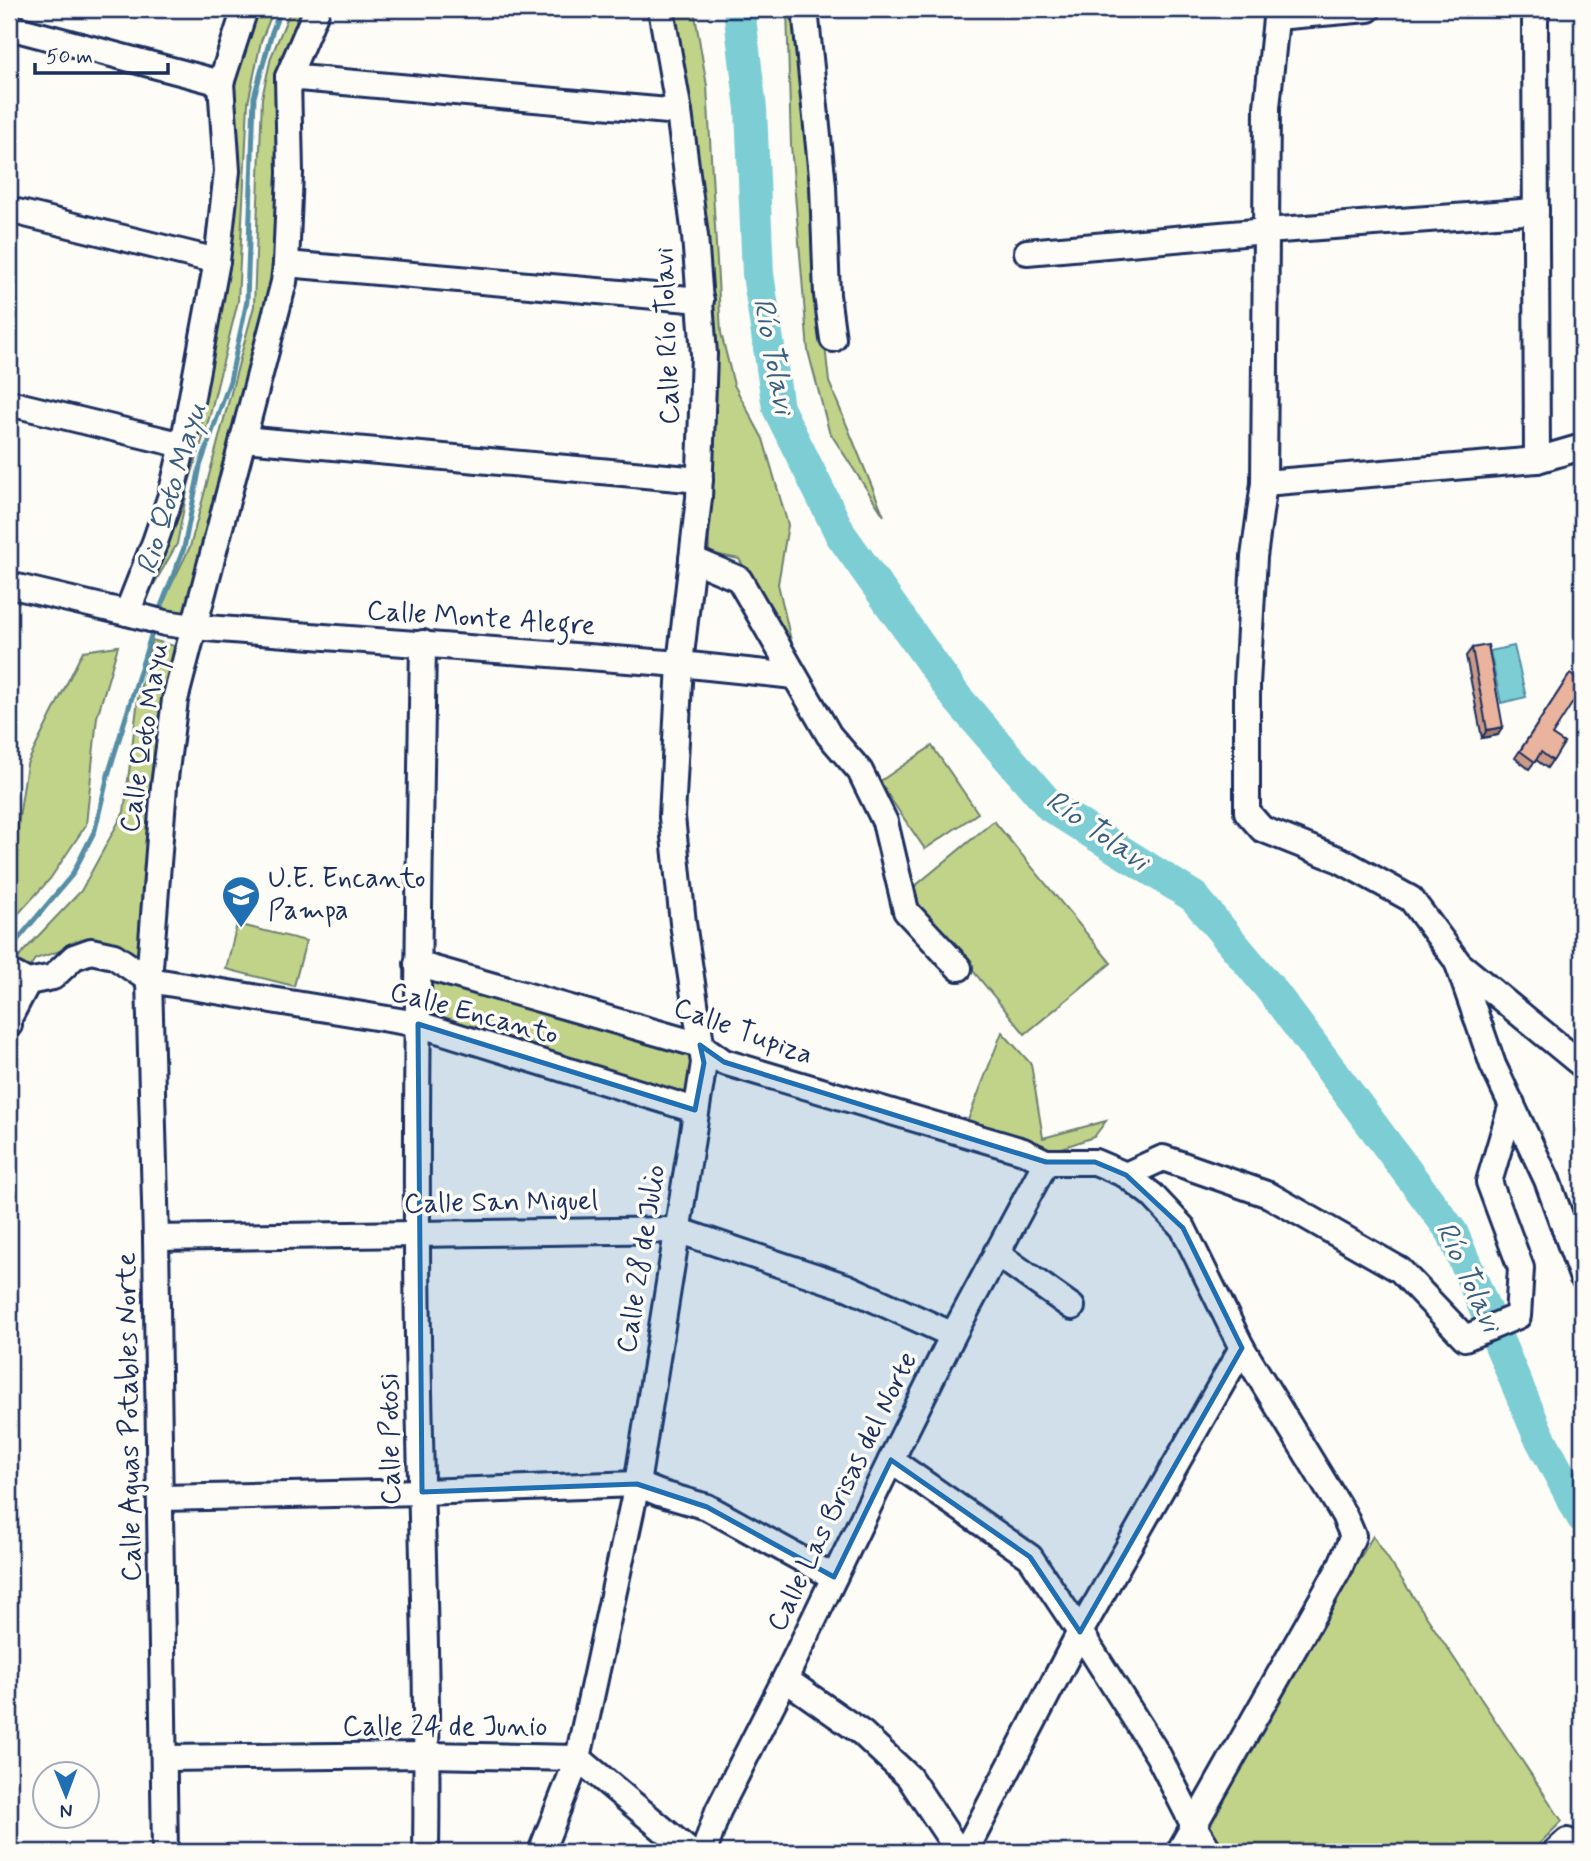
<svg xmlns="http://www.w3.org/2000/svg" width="1591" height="1861" font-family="Mynerve,sans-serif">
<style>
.green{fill:#c1d388;stroke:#6e8173;stroke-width:2}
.water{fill:#7ccdd4;stroke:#558ea5;stroke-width:2}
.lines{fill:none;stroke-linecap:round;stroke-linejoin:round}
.stream{stroke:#558ea5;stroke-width:5}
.river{stroke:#7ccdd4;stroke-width:32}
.minor-casing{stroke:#1b2f5e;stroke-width:30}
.minor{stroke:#fdfcf7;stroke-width:24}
.wall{fill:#c89a87;stroke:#1b2f5e;stroke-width:2}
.shaded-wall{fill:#a37d6e;stroke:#1b2f5e;stroke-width:2}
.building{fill:#e9b39d;stroke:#1b2f5e;stroke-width:2}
.marked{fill:#1f6fb2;fill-opacity:0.2;stroke:#1f6fb2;stroke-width:5;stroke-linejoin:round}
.labels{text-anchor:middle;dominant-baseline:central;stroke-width:7;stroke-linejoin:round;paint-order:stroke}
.street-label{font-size:28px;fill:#1b2f5e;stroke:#fdfcf7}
.poi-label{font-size:28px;fill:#1b2f5e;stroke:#fdfcf7;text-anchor:start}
.water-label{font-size:30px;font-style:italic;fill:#385e81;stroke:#fdfcf7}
</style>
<rect width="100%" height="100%" fill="#fdfcf7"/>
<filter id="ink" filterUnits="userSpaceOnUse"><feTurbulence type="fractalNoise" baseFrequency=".0143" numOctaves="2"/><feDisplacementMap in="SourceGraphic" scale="14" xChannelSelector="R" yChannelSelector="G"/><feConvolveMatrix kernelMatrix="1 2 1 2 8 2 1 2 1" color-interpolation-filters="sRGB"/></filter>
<g filter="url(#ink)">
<!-- green -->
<g class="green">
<polygon points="253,9 274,9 261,41 248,103 238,301 210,415 188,486 177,544 141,607 183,473 233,74"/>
<polygon points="291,9 307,9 280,201 276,267 188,618 158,612 190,547 254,306 262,98 271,57"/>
<polygon points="672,9 694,9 707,86 721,333 734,385 763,439 788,525 778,584 792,645 739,559 709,553 708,499"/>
<polygon points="787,9 798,9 820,299 829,382 884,516 829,431 808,351 791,145"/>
<polygon points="152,640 174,646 155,759 140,958 93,940 35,959 9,999 9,972 23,952 81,891 124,812 138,699"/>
<polygon points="118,646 97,717 86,825 50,879 9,924 9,863 13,858 27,764 83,651"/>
<polygon points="932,746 978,813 925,849 879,782"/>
<polygon points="994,821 1111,963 1025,1034 908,892"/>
<polygon points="237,924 306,941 294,986 226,969"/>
<polygon points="432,980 688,1050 694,1063 689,1097 428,1021"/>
<polygon points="1002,1032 1031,1064 1043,1138 1106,1121 1094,1137 1053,1151 966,1125"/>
<polygon points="1373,1536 1562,1821 1531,1852 1224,1852 1207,1823 1267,1716"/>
</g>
<!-- water -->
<polygon class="water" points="1514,646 1526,697 1501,703 1490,651"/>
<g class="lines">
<!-- stream -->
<g class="stream">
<polyline points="158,614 184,548 200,466 230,381 247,301 254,97 272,32 281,9"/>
<polyline points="9,950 72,875 95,830 108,775 154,626"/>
</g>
<!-- river -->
<polyline class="river" points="739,9 751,109 758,274 778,408 841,535 957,698 1051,807 1194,897 1273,992 1452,1232 1538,1434 1582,1517"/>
<defs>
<g id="minor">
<polyline points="805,9 823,186 827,295 833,339"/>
<polyline points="1277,9 1267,107 1264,483 1254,557 1247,684 1247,812 1262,829 1340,860 1411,899 1457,961 1493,1065 1547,1180 1582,1276"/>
<polyline points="1536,9 1535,22 1537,460"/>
<polyline points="1276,17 1368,9"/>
<polyline points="9,27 221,83"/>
<polyline points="288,77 679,112"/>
<polyline points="9,210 217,261"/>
<polyline points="1027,252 1266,231 1536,211"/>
<polyline points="286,264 701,300"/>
<polyline points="9,403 183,445"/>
<polyline points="243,439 700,480"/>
<polyline points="1264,483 1537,460 1582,447"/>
<polyline points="692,559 739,579 829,735 860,771 885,822 906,911 959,968"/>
<polyline points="9,585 127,613 165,623 193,627 680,664 794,676"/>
<polyline points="127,613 155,542 171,495 183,445 217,261 227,171 221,83 245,9"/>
<path d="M423,643c-3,197 -7,393 -6,590 0,206 12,413 9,619"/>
<polyline points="1457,962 1582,1065"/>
<polyline points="417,964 700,1045 724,1062 1023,1151 1046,1162 1095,1162 1126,1175 1152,1195 1183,1228 1242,1348 1344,1515 1353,1536 1339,1569 1179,1852"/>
<polyline points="9,972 28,982 53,977 74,957 91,951 114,956 149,980 418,1024 695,1110"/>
<polyline points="9,1025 9,1018 28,982"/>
<polyline points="1126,1175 1163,1158 1269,1195 1400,1270 1465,1338 1518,1316 1521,1268 1489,1182 1512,1104"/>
<polyline points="156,1238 677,1230 847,1287 953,1335"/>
<polyline points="996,1253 1072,1307"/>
<polyline points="891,1460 1030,1557 1080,1632 1158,1755 1194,1826 1210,1852"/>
<polyline points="161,1498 422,1492 637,1484 659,1493 707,1507 834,1577"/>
<polyline points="785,1679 862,1733 909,1777 959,1852"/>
<polyline points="165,1758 427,1755 578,1758 690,1852"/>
<polyline points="165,1852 156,1238 149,980 164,786 175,700 284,282 286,264 290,173 288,77 317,9"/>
<polyline points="541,1852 578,1758 637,1484 704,1063 683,923 672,817 680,664 699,498 704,354 695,236 679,112 661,9"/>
<polyline points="704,1852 718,1811 785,1679 891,1460 953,1335 1046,1162"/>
<polyline points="965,1852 1080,1632 1242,1348"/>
<polyline points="1555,1852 1567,1841 1574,1852"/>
</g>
</defs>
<!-- minor casing -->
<use href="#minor" class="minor-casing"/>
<!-- minor -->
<use href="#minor" class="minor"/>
</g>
<!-- wall -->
<g class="wall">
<polygon points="1472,648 1498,735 1482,738 1466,656"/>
<polygon points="1570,674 1552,735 1564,743 1547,768 1536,760 1529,769 1515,758"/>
</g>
<!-- shaded-wall -->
<polygon class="shaded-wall" points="1503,727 1498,735 1482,738 1487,730"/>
<!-- building -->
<g class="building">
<polygon points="1488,645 1503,727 1487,730 1472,648"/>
<polygon points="1570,674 1582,683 1582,688 1552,735 1564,743 1553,761 1541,752 1535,762 1520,751"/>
</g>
</g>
<!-- marked area -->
<path class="marked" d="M418,1024l277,86 9,-47 -4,-18 24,17 322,100h49l31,13 57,53 59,120 -162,284 -50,-75 -139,-97 -57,117 -127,-70 -70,-23 -215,8z"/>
<!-- icons -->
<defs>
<symbol id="school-pin" viewBox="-11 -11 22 30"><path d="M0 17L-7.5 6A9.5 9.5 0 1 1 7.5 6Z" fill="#1f6fb2" stroke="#fdfcf7"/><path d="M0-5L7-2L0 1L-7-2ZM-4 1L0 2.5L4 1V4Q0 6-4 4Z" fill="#fff"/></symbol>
</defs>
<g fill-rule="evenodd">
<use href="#school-pin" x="219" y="873" width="44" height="60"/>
</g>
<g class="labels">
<!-- street labels -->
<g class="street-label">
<text transform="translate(668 336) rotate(-92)">Calle Río Tolavi</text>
<text transform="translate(481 619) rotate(4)">Calle Monte Alegre</text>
<text transform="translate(145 738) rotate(-81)">Calle Qoto Mayu</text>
<text transform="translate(474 1014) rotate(15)">Calle Encanto</text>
<text transform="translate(743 1032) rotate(20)">Calle Tupiza</text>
<text transform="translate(501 1203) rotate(-1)">Calle San Miguel</text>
<text transform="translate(642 1259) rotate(-81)">Calle 28 de Julio</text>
<text transform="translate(130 1417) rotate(-91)">Calle Aguas Potables Norte</text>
<text transform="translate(391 1439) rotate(-91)">Calle Potosi</text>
<text transform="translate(843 1492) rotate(-64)">Calle Las Brisas del Norte</text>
<text x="445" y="1727">Calle 24 de Junio</text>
</g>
<!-- poi labels -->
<g class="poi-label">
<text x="268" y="879">U.E. Encanto<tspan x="268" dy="32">Pampa</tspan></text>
</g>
<!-- water labels -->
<g class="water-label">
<text transform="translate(773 356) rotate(79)">Río Tolavi</text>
<text transform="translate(172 489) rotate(-73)">Rio Qoto Mayu</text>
<text transform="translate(1097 831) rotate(35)">Río Tolavi</text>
<text transform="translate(1468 1277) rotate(65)">Río Tolavi</text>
</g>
</g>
<!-- margin -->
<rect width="1591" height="1861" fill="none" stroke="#fdfcf7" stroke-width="35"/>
<rect x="18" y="18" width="1556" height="1826" fill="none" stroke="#1b2f5e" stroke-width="2.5" filter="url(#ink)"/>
<!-- north arrow -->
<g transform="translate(66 1795) rotate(179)"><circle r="33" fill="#fdfcf7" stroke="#a3aaba" stroke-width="2"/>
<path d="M0-5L12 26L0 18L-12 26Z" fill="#1f6fb2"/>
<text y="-10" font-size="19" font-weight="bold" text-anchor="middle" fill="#1b2f5e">N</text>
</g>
<!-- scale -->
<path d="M35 63v10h133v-10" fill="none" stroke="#1b2f5e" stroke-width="3.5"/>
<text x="46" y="63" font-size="21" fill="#1b2f5e" stroke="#fdfcf7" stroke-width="5" paint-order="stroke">50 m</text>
</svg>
